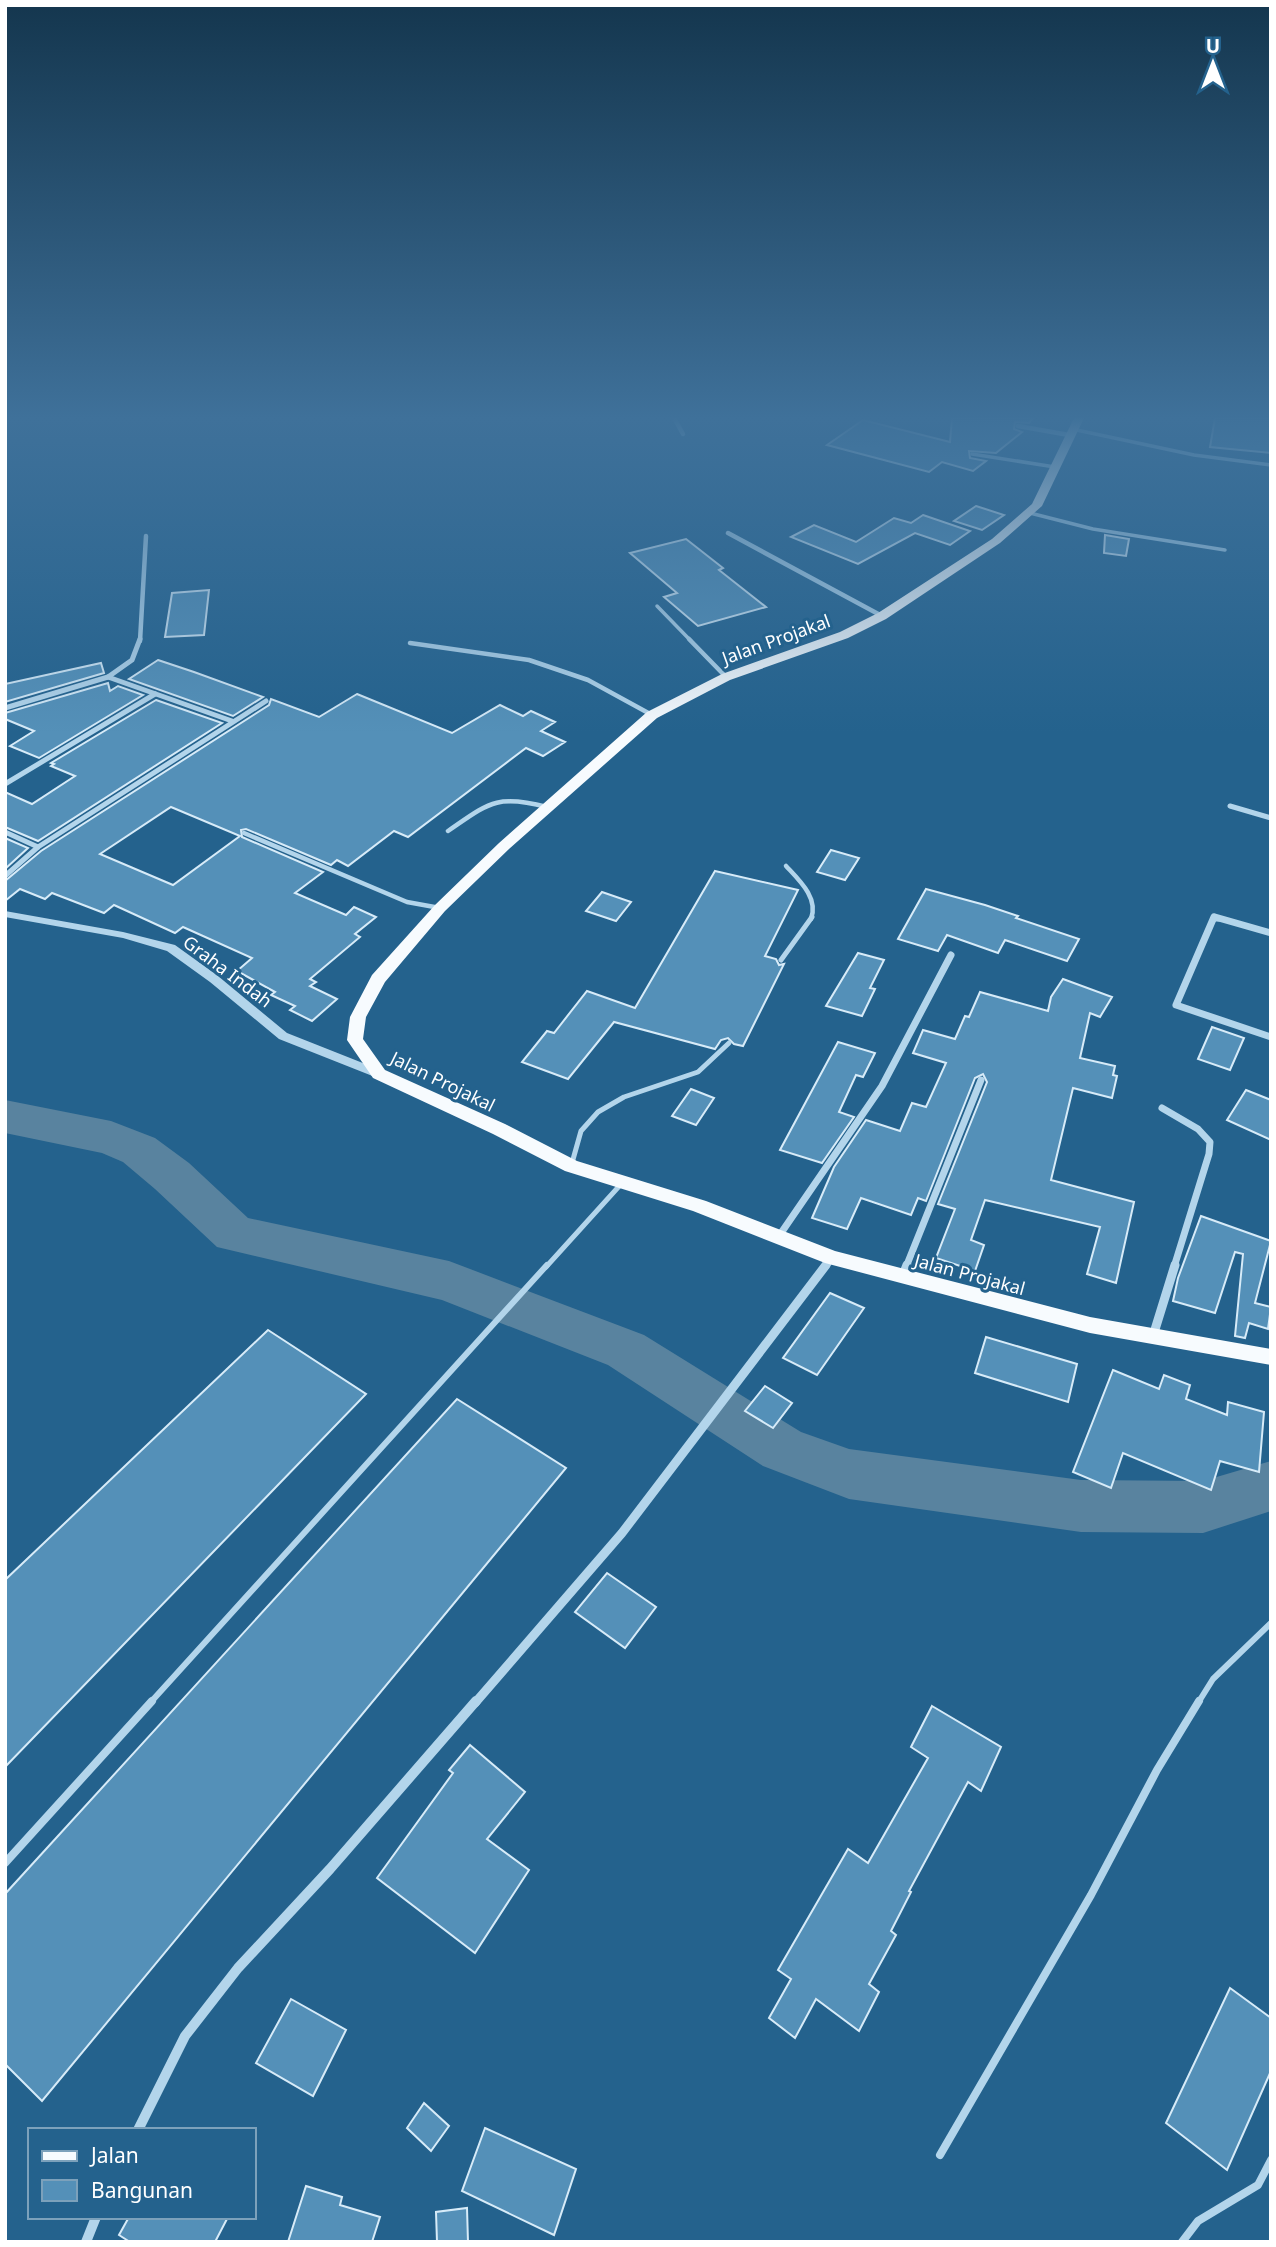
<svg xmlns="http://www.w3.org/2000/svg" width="1276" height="2247" font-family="'Noto Sans',sans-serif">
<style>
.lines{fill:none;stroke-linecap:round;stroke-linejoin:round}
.river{fill:#59839f;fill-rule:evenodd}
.building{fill:#5490b8;stroke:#d7ebf8;stroke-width:2;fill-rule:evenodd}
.service-far4{stroke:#b3d5eb;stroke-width:3.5}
.service-far3{stroke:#b3d5eb;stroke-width:4.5}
.service-far2{stroke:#b3d5eb;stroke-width:5}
.service-far1{stroke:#b3d5eb;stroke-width:6}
.service{stroke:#b3d5eb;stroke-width:8}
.minor-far4{stroke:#b3d5eb;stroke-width:4.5}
.minor-far3{stroke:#b3d5eb;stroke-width:5}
.minor-far2{stroke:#b3d5eb;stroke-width:7}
.minor-far1{stroke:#b3d5eb;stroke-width:9}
.minor{stroke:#b3d5eb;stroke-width:10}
.tertiary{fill:#b3d5eb;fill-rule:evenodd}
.primary{fill:#f7fbfe;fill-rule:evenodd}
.labels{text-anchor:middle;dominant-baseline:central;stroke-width:6;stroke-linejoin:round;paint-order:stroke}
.street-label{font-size:18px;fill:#fff;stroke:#24628d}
</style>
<rect width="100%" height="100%" fill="#24628d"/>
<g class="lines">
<!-- river -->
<polygon class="river" points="5,1100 111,1121 155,1138 189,1163 248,1218 449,1261 644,1335 801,1432 849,1449 1081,1480 1203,1481 1271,1461 1271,1511 1203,1533 1081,1532 849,1499 763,1466 608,1365 442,1300 217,1247 155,1189 123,1162 102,1153 5,1133"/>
</g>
<!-- building -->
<g class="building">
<polygon points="952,418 1033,418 1029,423 1015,422 1014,429 1022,432 996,453 969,451 970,458 986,461 973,471 942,462 929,472 827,445 863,420 950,442"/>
<polygon points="1215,418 1271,418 1271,453 1210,447"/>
<polygon points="976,506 1004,515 982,530 954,521"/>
<polygon points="923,515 970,531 950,545 915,533 858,564 791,537 814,525 856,542 894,518 911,523"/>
<polygon points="1105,535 1129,539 1126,556 1104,553"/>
<polygon points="686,539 723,568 719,570 766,607 698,626 664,597 677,593 630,553"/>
<polygon points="209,590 204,635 165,637 172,593"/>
<polygon points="158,660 194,672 263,697 233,716 129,679"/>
<polygon points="101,663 104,673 5,702 5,684"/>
<polygon points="108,683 110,691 118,686 143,695 39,758 10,746 34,731 5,719 5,713"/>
<path d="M357,694l95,39 48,-28 23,11 8,-5 24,11 -14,9 24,11 -22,14 -17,-8 -118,89 -14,-6 -46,35 -11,-6 -6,5 -85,-36 -5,1 1,7 81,35 -28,21 51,22 8,-8 22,10 -21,17 5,3 -50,42 6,3 -6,4 27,13 -25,22 -22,-11 5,-4 -24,-11 4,-3 -38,-21 15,-13 -69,-31 -8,6 -61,-28 -10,8 -52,-20 -7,6 -25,-10 -15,12v-20l36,-30 228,-146 2,-6 48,18zM171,807l69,29 -67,49 -73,-31z"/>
<polygon points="156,700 222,723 38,841 5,827 5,792 32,804 75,776 51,766 54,764 51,763"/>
<polygon points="5,838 28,848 5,869"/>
<polygon points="831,850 859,858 845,880 817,872"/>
<polygon points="715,871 798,890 765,956 776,959 779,965 784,964 743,1046 734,1044 728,1038 721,1040 715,1049 614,1022 568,1079 522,1062 547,1031 554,1033 587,991 635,1008"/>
<polygon points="926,889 985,905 1018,916 1016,918 1079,939 1067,961 1005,940 998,953 947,935 938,951 898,939"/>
<polygon points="602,892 631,902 616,921 586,911"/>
<polygon points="858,953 884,960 870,988 875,989 862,1016 826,1006"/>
<polygon points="1063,979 1112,997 1100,1017 1090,1013 1080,1058 1115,1066 1113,1075 1117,1076 1112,1098 1073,1088 1051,1180 1134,1202 1116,1283 1087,1274 1100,1227 985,1200 971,1240 984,1245 975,1271 936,1258 955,1209 938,1204 987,1082 983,1074 975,1078 926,1201 918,1198 911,1215 861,1198 847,1229 812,1218 834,1167 866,1120 900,1131 912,1103 926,1107 946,1063 913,1053 923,1030 955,1039 965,1016 969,1017 980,992 1048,1011 1051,997"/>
<polygon points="1212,1027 1244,1038 1230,1070 1198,1059"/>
<polygon points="838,1042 875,1053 863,1077 856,1075 839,1112 854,1117 822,1163 780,1150"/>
<polygon points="691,1089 714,1098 696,1125 672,1116"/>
<polygon points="1246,1090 1271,1100 1271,1140 1227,1120"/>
<polygon points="1201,1216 1271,1241 1255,1303 1271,1307 1268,1329 1249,1323 1245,1338 1235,1336 1243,1254 1235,1252 1215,1313 1173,1301 1178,1278"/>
<polygon points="830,1293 864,1308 817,1375 783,1358"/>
<polygon points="268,1330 366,1394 5,1767 5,1580"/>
<polygon points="986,1337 1077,1364 1068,1402 975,1373"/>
<polygon points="1113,1370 1159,1389 1164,1375 1190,1385 1186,1399 1227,1415 1228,1402 1264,1412 1259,1472 1220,1461 1211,1490 1123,1453 1111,1488 1073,1472"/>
<polygon points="765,1386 792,1403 773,1428 745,1411"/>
<polygon points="457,1399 566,1468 42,2101 5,2064 5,1894"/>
<polygon points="607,1573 656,1607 625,1648 575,1612"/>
<polygon points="932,1706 1001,1747 981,1791 968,1782 909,1891 911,1892 891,1931 896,1935 869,1984 879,1992 859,2031 816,1999 795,2038 769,2018 791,1979 778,1970 848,1849 868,1863 928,1758 911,1747"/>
<polygon points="470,1745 525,1792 487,1839 529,1870 475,1953 377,1878 453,1773 449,1770"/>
<polygon points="1230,1988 1271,2018 1271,2071 1227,2170 1166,2123"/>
<polygon points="291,1999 346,2030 313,2096 256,2063"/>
<polygon points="424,2103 449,2126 431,2151 407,2128"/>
<polygon points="485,2128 576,2169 554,2235 462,2191"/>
<polygon points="306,2186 342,2197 340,2205 380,2217 372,2242 288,2242"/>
<polygon points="467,2208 468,2242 437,2242 436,2212"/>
<polygon points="129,2217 228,2217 215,2242 130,2242 119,2235"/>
</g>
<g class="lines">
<!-- service-far4 -->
<g class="service-far4">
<polyline points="1072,429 1194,455 1271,465"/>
<polyline points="972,454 1055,467"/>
<polyline points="1030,513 1093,529 1225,550"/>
<polyline points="657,606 691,641"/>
</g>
<!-- service-far3 -->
<g class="service-far3">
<polyline points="689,639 726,677"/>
<polyline points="410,643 529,660 588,680 652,715"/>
<path d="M448,831c41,-28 48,-37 99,-24"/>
<polyline points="244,833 407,902 440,908"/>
<path d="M786,866c13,14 33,32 25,53"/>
</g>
<!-- service-far2 -->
<g class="service-far2">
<polyline points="781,960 812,917"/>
<polyline points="572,1163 581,1131 598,1112 624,1097 698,1072 729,1043"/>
<polyline points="546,1267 622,1183"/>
</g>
<!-- service-far1 -->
<g class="service-far1">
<polyline points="150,1703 547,1265"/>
<polyline points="1198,1703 1213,1679 1271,1623"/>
</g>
<!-- service -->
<g class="service">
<polyline points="5,1863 152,1701"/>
<polyline points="940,2155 1091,1895 1157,1770 1199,1701"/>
<polyline points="1182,2242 1198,2221 1258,2185 1271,2160"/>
</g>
<!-- minor-far4 -->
<g class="minor-far4">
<polyline points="674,418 683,434"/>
<polyline points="1018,426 1069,435"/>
<polyline points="728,533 882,616"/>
<polyline points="140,641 146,536"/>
</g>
<!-- minor-far3 -->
<g class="minor-far3">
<polyline points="108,677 132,660 140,639"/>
<polyline points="5,708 108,677 232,721"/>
<polyline points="5,784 155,694"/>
<polyline points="1230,806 1271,818"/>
<polyline points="5,832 38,847"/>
<polyline points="5,876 38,847 266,701"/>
<polyline points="1213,919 1221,919"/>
</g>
<!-- minor-far2 -->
<g class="minor-far2">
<polyline points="1214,917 1176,1005 1271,1037"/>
<polyline points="1215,917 1271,933"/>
<polyline points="1162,1108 1198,1129 1210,1142 1209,1154 1174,1267"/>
<polyline points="779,1236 882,1086 951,955"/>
<polyline points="825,1267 832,1258"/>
<polyline points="906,1267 981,1080"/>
</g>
<!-- minor-far1 -->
<g class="minor-far1">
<polyline points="903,1275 907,1265"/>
<polyline points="1153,1336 1175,1265"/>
<polyline points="475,1703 622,1533 826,1265"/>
</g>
<!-- minor -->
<g class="minor">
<polyline points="138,2130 185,2036 238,1968 330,1869 476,1701"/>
<polyline points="86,2242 96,2217"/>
</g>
<!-- tertiary -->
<polygon class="tertiary" points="5,911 123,932 175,945 218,976 287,1033 383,1071 385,1074 379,1078 375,1077 279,1039 210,982 167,951 123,938 5,917"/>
<!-- primary -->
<polygon class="primary" points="1074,418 1084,418 1042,506 1000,543 886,619 848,638 730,680 657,718 509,849 445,911 385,982 366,1017 363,1039 385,1070 505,1124 577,1161 706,1201 835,1251 1090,1317 1271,1349 1271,1365 1090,1333 825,1263 693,1211 565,1171 493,1134 373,1078 347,1040 350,1017 372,975 435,905 499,843 647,712 722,674 840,632 878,613 992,539 1032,504"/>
</g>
<!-- sky -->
<linearGradient id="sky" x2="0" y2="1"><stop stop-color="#14364e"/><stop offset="0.57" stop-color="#3f719a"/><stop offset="1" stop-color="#3f719a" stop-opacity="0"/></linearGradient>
<rect width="1276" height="733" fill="url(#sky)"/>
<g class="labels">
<!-- street labels -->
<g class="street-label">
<text transform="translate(776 639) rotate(-20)">Jalan Projakal</text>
<text transform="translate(228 971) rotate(37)">Graha Indah</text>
<text transform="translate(443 1081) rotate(26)">Jalan Projakal</text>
<text transform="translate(970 1274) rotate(15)">Jalan Projakal</text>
</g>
</g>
<!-- border -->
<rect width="1276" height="2247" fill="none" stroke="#ffffff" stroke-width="14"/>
<!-- legend -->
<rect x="28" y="2128" width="228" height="91" fill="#24628d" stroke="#7ca1bb" stroke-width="2"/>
<rect x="42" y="2151" width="35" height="10" fill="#f7fbfe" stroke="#7ca1bb" stroke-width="2"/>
<text x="91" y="2163" font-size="21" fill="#ffffff">Jalan</text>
<rect x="42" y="2180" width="35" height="21" fill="#5490b8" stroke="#7ca1bb" stroke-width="2"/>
<text x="91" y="2198" font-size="21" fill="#ffffff">Bangunan</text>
<!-- north arrow -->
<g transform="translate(1213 63)" stroke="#24628d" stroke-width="5" paint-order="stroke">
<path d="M0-5L12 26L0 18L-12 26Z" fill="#ffffff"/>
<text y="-10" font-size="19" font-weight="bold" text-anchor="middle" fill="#ffffff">U</text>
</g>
</svg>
